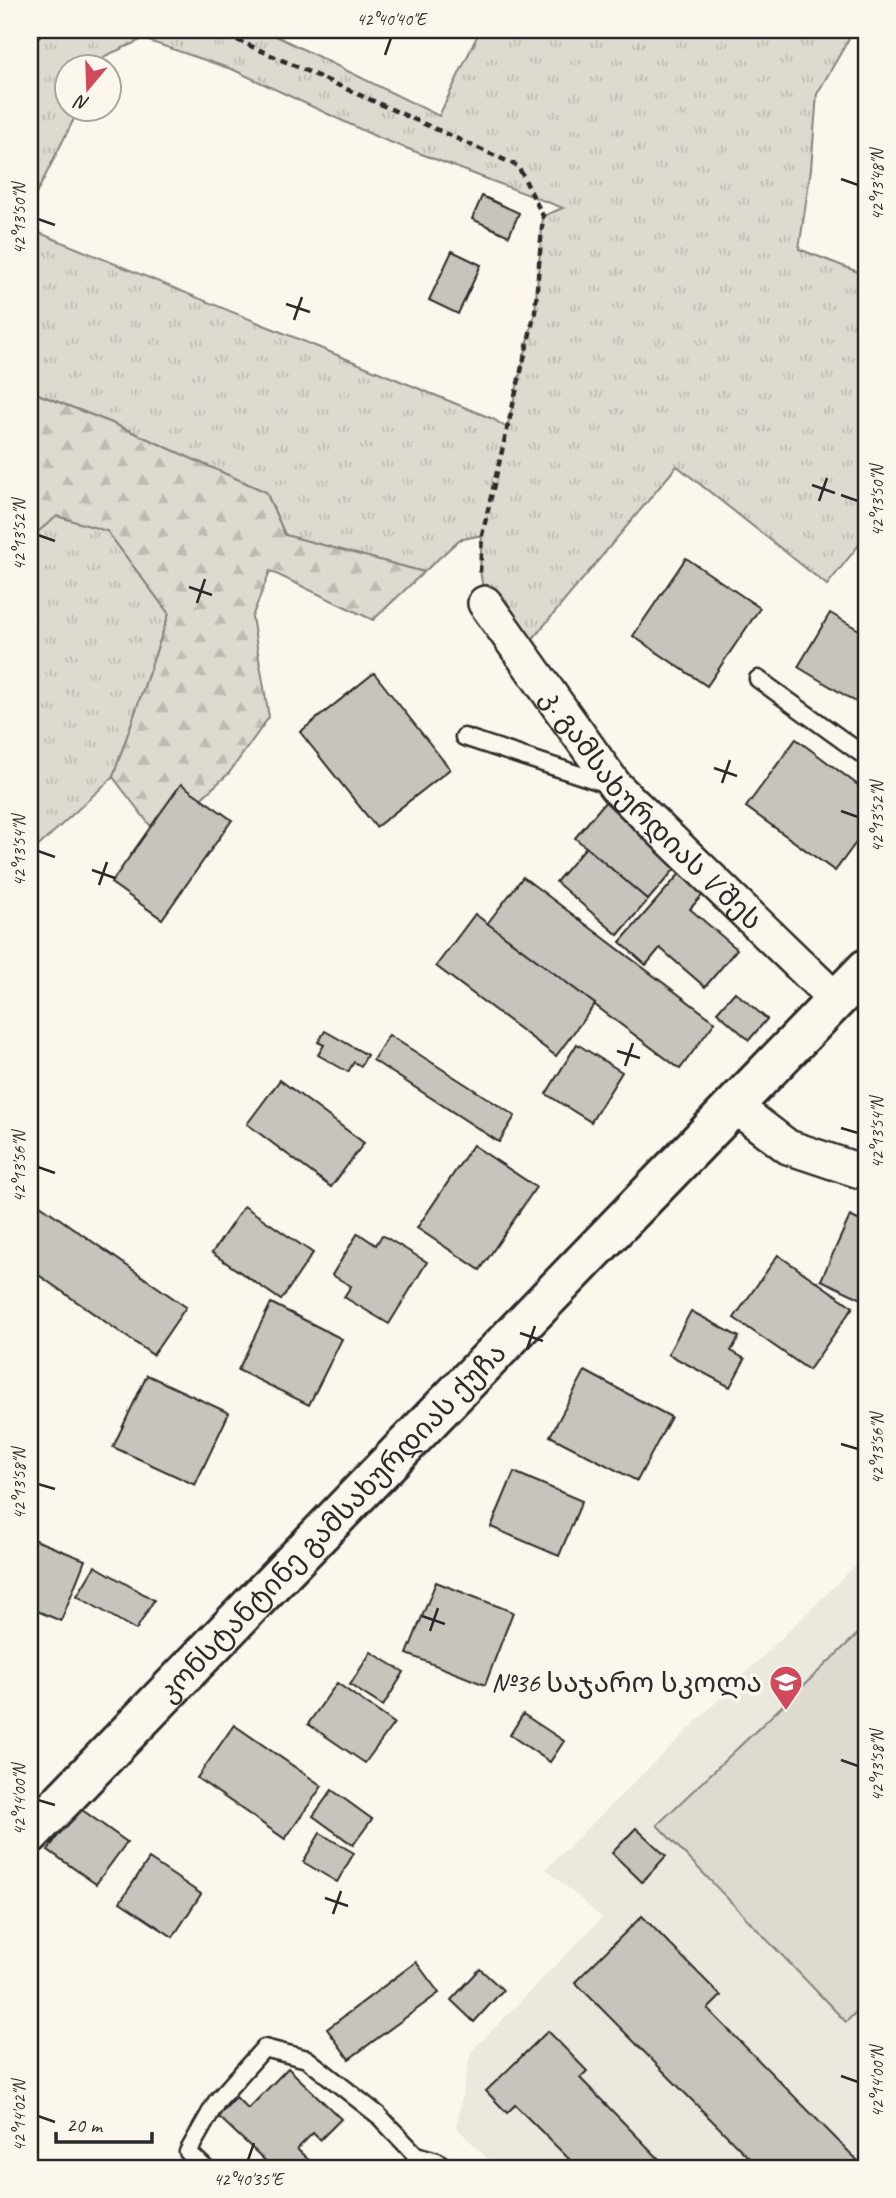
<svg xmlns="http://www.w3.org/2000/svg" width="896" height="2198" font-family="Caveat,'Noto Sans Georgian',sans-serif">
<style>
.built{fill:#ebe8de}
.grass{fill:url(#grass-tufts);stroke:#84827e;stroke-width:2}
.forest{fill:url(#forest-firs);stroke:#84827e;stroke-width:2}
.garden{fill:#dddad0;stroke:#84827e;stroke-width:2}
.building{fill:#c7c4bc;stroke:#2b2b2b;stroke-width:2}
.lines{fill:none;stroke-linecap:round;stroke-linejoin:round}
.service-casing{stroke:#2b2b2b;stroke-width:21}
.minor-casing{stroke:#2b2b2b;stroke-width:38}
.tertiary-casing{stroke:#2b2b2b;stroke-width:44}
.path{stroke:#2b2b2b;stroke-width:4.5;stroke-dasharray:7 5;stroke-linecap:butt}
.service{stroke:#fbf7ec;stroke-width:16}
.minor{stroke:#fbf7ec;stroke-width:33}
.tertiary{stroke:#fbf7ec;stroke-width:38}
.ticks{fill:none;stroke:#2b2b2b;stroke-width:2.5}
.labels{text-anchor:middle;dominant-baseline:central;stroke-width:7;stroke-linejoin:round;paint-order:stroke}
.street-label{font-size:28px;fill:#2b2b2b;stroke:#fbf7ec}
.poi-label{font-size:28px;fill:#2b2b2b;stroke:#fbf7ec;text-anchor:end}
.neatline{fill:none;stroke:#2b2b2b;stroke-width:2.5}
.ticks-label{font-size:18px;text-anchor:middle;fill:#2b2b2b}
</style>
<defs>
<pattern id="grass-tufts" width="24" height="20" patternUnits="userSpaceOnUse" patternTransform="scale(1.75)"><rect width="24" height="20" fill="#dddad0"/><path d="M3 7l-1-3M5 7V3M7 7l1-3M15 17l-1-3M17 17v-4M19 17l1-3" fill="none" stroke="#bebbb3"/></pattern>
<pattern id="forest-firs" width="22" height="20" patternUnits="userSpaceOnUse" patternTransform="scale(1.75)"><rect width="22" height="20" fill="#dddad0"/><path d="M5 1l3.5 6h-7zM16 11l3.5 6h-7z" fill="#bebbb3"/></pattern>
</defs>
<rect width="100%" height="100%" fill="#fbf7ec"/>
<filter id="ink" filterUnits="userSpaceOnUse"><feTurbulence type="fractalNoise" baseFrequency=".0143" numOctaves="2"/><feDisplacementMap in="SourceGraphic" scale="14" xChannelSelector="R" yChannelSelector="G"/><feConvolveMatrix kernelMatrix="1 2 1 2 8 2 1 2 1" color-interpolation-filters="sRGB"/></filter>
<g filter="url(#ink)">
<!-- built -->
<polygon class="built" points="866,1555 866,2168 497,2168 456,2127 471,2052 602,1918 546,1869"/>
<!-- grass -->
<g class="grass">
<polygon points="30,30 264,30 439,116 480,30 854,30 817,94 811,169 799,249 866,275 866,536 827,585 677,466 521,653 485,603 480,570 482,535 459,540 424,572 285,535 266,492 112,423 30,391 30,229 493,419 507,428 535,312 543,216 563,208 377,137 234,70 143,39 105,56 100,66 66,66 66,108 79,109 30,206"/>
<polygon points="57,516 107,531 169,614 113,777 30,854 30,538"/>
</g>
<!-- forest -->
<polygon class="forest" points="30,391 112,423 266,492 285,535 424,572 373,620 270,571 252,617 269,717 229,773 159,837 113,777 169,614 107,531 57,516 30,538"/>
<!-- garden -->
<polygon class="garden" points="866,1626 866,2002 846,2022 657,1825"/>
<!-- building -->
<g class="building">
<polygon points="482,196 519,213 509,236 472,219"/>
<polygon points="452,251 481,265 458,314 429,300"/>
<polygon points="686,558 760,608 707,686 633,636"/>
<polygon points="830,613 866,634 866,708 798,667"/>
<polygon points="374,673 450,769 376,827 300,732"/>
<polygon points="796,739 866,791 866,829 835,871 746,807"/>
<polygon points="181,784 232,820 162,919 111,883"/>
<polygon points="606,801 679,864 648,900 575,838"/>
<polygon points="586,847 648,900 618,935 556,882"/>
<polygon points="689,863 712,884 690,909 737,949 705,987 660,948 646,965 620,942"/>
<polygon points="523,877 715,1022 680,1069 487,924"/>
<polygon points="475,914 595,1004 556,1056 436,966"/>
<polygon points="735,992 767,1019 749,1040 717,1012"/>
<polygon points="325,1031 367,1055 361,1066 354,1062 348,1072 318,1055 324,1045 318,1042"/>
<polygon points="389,1035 515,1116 499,1142 373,1060"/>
<polygon points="577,1044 622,1072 591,1122 546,1094"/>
<polygon points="280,1080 364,1143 331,1187 247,1124"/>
<polygon points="473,1145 536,1187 480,1270 417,1228"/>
<polygon points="30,1198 186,1307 153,1355 30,1269"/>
<polygon points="244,1206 313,1253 281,1300 212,1253"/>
<polygon points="850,1216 866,1224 866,1301 821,1280"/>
<polygon points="358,1233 376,1245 382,1235 427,1262 389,1324 344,1297 351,1286 332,1275"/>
<polygon points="778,1255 853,1307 809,1370 734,1318"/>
<polygon points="271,1303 342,1339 309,1405 238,1370"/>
<polygon points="691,1311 739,1337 731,1351 745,1359 730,1387 668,1354"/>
<polygon points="585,1371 671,1417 637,1481 550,1436"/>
<polygon points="147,1375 229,1413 195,1485 113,1447"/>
<polygon points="514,1472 582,1501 559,1556 491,1527"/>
<polygon points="30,1538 85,1560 61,1621 30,1608"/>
<polygon points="95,1566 154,1600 136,1630 77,1596"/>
<polygon points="436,1582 513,1612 485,1685 407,1654"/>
<polygon points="371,1652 404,1672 383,1706 350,1685"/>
<polygon points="337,1683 394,1723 365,1763 308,1724"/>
<polygon points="523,1714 564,1741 550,1762 510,1735"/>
<polygon points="234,1725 322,1786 285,1839 197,1778"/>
<polygon points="332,1790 372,1819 353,1845 313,1816"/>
<polygon points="78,1807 127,1842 96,1884 48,1850"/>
<polygon points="636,1828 666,1856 642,1882 612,1853"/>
<polygon points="320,1833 354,1853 337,1882 303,1862"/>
<polygon points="149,1859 201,1894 173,1937 120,1902"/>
<polygon points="642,1916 721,1996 708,2009 865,2168 759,2168 575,1982"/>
<polygon points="416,1962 439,1993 349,2059 327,2029"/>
<polygon points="480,1969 503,1990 474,2022 451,2000"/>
<polygon points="548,2031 587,2071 580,2078 668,2168 578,2168 515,2105 507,2113 486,2091"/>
<polygon points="288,2068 341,2119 320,2140 313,2133 297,2149 317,2168 273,2168 218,2116 236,2097 248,2109"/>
</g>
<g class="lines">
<defs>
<g id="service">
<polyline points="758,679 866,757"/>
<polyline points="464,737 610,785"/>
<polyline points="205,2168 188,2152 217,2101 264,2048 307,2059 378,2115 416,2155 437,2161 446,2168"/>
</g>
<g id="minor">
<path id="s1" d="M485,603l131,184 219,212"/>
<polyline points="733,1105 788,1147 866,1173"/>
</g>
<g id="tertiary">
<path id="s2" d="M30,1834l836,-865"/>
</g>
</defs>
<!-- service casing -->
<use href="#service" class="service-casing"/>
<!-- minor casing -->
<use href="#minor" class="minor-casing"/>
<!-- tertiary casing -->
<use href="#tertiary" class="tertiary-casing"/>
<!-- path -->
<g class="path">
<polyline points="215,30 518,166 543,216 535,312 482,535 480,573"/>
<polyline points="30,49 42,30"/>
</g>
<!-- service -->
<use href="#service" class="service"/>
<!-- minor -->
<use href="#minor" class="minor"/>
<!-- tertiary -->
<use href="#tertiary" class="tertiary"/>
</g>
</g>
<!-- ticks -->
<path class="ticks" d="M385,55l6,-17M841,179l17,6M38,219l17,6M286,304l24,8M294,320l8,-23M812,485l23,8M841,495l17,6M819,501l8,-23M38,535l17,6M189,587l23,8M197,603l8,-24M714,768l23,8M722,783l8,-23M841,811l17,6M38,851l17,6M92,870l23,8M99,885l8,-23M617,1051l23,7M625,1066l8,-23M841,1128l17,5M38,1167l17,6M520,1333l23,8M527,1349l8,-23M841,1444l17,5M38,1484l17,5M422,1616l23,8M430,1631l8,-23M841,1760l17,6M38,1800l17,5M325,1898l23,8M333,1914l8,-23M841,2076l17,6M38,2116l17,6M248,2160l6,-17"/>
<!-- icons -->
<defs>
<symbol id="school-pin" viewBox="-11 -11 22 30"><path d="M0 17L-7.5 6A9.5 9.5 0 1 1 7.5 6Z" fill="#d1495b" stroke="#fbf7ec"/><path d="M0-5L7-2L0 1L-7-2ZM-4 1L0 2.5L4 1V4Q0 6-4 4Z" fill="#fff"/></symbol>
</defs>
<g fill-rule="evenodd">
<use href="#school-pin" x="767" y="1663" width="38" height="52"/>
</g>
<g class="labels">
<!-- street labels -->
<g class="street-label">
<text stroke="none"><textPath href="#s1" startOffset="266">კ. გამსახურდიას V შეს</textPath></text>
<text stroke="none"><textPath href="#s2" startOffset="434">კონსტანტინე გამსახურდიას ქუჩა</textPath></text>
</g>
<!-- poi labels -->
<g class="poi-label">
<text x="762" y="1682">№36 საჯარო სკოლა</text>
</g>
</g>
<!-- margin -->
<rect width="896" height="2198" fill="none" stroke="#fbf7ec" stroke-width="77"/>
<!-- north arrow -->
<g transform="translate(88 88) rotate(199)"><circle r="33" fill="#fbf7ec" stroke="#a8a59f" stroke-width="2"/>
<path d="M0-5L12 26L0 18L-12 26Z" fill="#d1495b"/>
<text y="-10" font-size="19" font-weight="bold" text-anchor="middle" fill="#2b2b2b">N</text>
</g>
<!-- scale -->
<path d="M56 2132v10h96v-10" fill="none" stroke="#2b2b2b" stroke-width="3.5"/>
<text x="66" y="2132" font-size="21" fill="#2b2b2b" stroke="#fbf7ec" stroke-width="5" paint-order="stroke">20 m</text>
<rect x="38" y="38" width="820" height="2122" class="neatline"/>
<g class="ticks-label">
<text x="391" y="25">42°40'40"E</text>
<text transform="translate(877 185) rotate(-90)" y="6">42°13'48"N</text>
<text transform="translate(19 219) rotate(-90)" y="6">42°13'50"N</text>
<text transform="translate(877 501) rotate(-90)" y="6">42°13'50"N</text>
<text transform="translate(19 535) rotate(-90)" y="6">42°13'52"N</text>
<text transform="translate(877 817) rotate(-90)" y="6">42°13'52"N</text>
<text transform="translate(19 851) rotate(-90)" y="6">42°13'54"N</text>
<text transform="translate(877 1133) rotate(-90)" y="6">42°13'54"N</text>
<text transform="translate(19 1167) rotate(-90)" y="6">42°13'56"N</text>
<text transform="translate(877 1449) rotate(-90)" y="6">42°13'56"N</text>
<text transform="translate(19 1484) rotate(-90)" y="6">42°13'58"N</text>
<text transform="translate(877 1766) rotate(-90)" y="6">42°13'58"N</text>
<text transform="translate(19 1800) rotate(-90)" y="6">42°14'00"N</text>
<text transform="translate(877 2082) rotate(-90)" y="6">42°14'00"N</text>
<text transform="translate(19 2116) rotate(-90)" y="6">42°14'02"N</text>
<text x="248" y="2185">42°40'35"E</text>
</g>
</svg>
